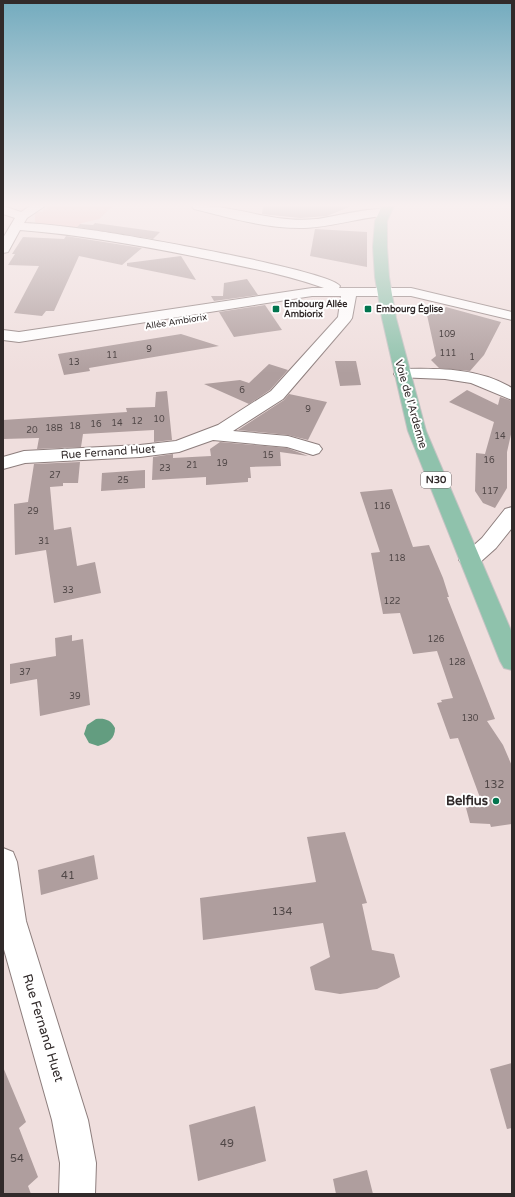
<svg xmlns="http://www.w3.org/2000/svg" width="515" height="1197" font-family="'Varela Round',sans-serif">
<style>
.green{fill:#eebebd}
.water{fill:#639d80}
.building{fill:#af9e9e}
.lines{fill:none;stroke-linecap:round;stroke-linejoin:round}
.street-casing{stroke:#8d7e7d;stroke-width:2}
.primary-casing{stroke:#c5c3c3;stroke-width:2}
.street{fill:#fff;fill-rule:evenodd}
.primary{fill:#8fc2ac;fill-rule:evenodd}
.poi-dot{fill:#02744e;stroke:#fff;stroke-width:1.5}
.labels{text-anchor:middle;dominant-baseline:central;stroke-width:4;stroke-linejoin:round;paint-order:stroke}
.far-poi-label{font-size:9px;font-weight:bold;fill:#312a2a;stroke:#fff;text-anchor:start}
.far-street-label{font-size:9px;fill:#312a2a;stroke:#fff}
.number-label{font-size:9px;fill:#504747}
.shield{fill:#fff;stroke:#6f6a6a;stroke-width:1}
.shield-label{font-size:10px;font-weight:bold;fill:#312a2a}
.street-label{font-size:11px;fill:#312a2a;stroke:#fff}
.near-number-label{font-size:11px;fill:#504747}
.near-poi-label{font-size:13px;font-weight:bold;fill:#312a2a;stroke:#fff;text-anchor:end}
.near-street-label{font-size:13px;fill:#312a2a;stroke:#fff}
</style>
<rect width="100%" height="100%" fill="#efdedd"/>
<!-- green -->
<polygon class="green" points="49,206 113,206 99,219 82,223 76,228 38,224 35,222 35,214 37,212 42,212"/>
<!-- water -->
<path class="water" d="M96,719c9,-1 15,1 19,9 0,11 -7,15 -17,18l-9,-3 -5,-9 3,-9z"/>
<!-- building -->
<g class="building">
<polygon points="263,206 349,206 349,207 327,216 300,218 262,214"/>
<polygon points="95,223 160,232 153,239 77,227 80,224 93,225"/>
<polygon points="315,229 367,232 367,267 310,256"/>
<polygon points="66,236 142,248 122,265 79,256 54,311 46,311 42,316 14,313 39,266 8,265 15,254 12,254 23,237 64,239"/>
<polygon points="181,256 196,280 127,266 127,263"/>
<polygon points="247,279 258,295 214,301 211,296 223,296 224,283"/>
<polygon points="265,305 282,330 234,337 219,312"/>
<polygon points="446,307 501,322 484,355 470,371 439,368 431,360 436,356 427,315 442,311"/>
<polygon points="181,334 219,346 89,368 90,371 64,375 58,354"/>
<polygon points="335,361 356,361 361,385 340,386"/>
<polygon points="269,364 288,370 270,390 249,404 204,384 240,380 249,383"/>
<polygon points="467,390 498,405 500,397 512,401 512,430 507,452 507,488 495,508 483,503 475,491 476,453 485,454 494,422 449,402"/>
<polygon points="167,391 172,440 154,442 154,430 83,434 81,447 37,449 39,438 3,439 3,420 127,412 126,408 155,407 156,392"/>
<polygon points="289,394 327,402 308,440 288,435 238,430 284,400"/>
<polygon points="220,442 287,448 308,456 280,452 281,466 250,467 251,478 248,478 248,482 206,485 206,477 152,480 153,457 173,454 173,458 211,456 210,449"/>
<polygon points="80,462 78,483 63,483 63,486 50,487 54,530 71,527 77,566 95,562 101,593 54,603 46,550 15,555 14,504 28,502 34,464"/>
<polygon points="145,470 145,488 101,491 102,473"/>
<polygon points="392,489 413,547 429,545 443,578 449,597 447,597 495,719 487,721 503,745 512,766 512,824 491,827 490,824 470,823 466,808 482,803 458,738 450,739 437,703 442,702 441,700 453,698 437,651 413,654 400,613 383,614 371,553 380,552 360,492"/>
<polygon points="72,635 72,641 83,639 90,705 40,716 37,679 10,684 10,664 56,656 55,638"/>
<polygon points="345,832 367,903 362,904 372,950 394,954 400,977 377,989 340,994 315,990 310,967 330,957 323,923 203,940 200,898 316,882 307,837"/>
<polygon points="94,855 98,879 41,895 38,870"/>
<polygon points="512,1063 512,1128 507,1129 490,1069"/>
<polygon points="3,1067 26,1122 19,1128 38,1177 28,1186 31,1194 3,1194"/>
<polygon points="255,1106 266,1161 198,1181 189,1125"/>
<polygon points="367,1170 373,1194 336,1194 333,1179"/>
</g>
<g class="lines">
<defs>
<g id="street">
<path d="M3,206l18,6 9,-6h15l-18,12 -3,5c23,1 45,4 67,7 32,4 238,40 249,56l-1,2h72l101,24v8l-101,-24h-55l-4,22 -2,3 -67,78 -50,32 55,5 31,9 3,4 -3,4 -6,2 -26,-8 -74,-7 -34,12 -39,5 -115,6 -22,6v-12l21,-6 116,-6 36,-4 42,-16 53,-34 67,-74 3,-21h-29l-293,46 -16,-2v-10l16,2 293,-44h12c-36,-13 -74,-20 -112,-28 -63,-13 -127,-25 -192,-30l-12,22 -5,1v-15l12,-20 -12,-4z"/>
<path d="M192,206c42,-2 81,18 124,13 13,-1 68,-16 74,-7l-6,4c-27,2 -52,11 -79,12 -37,1 -75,-10 -111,-19z"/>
<path d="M402,369c37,-1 78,-1 110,19v12l-41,-17 -26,-4 -49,-2 -2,-3 2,-3z"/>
<polygon points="512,507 512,528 496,548 477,565 470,567 463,565 459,560 463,555 482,538 505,509"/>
<polygon points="3,848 13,852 17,862 26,921 88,1120 96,1163 95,1194 59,1194 60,1163 52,1120 3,946"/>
</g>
<polygon id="primary" points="382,206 394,206 387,221 387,247 389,277 396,318 426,431 512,633 512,670 504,668 500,661 408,431 382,318 375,277 373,247 375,221"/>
</defs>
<!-- street casing -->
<use href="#street" class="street-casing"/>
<!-- primary casing -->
<use href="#primary" class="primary-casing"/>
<!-- street -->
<use href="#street" class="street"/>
<!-- primary -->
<use href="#primary" class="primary"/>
</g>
<!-- sky -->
<linearGradient id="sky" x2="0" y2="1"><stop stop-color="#73abbe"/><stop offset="0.55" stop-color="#f8f0f0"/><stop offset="1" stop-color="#f8f0f0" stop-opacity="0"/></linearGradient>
<rect width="515" height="373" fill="url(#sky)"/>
<!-- markers -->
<g class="poi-dot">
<rect x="272" y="305" width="8" height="8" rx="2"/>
<rect x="364" y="305" width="8" height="8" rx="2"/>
<circle cx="496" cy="801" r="4"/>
</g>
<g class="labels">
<!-- far-poi labels -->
<g class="far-poi-label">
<text x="284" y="304">Embourg Allée<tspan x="284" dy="10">Ambiorix</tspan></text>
<text x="376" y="309">Embourg Église</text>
</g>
<!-- far-street labels -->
<g class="far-street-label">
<text transform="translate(176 322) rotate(-9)">Allée Ambiorix</text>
</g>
<!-- number labels -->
<g class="number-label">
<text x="447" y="334">109</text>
<text x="149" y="349">9</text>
<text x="448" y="353">111</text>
<text x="112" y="355">11</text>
<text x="472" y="357">1</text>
<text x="74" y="362">13</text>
<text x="242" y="390">6</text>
<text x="308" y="409">9</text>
<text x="159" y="419">10</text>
<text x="137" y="421">12</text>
<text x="117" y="423">14</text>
<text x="96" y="424">16</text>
<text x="75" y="426">18</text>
<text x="54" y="428">18B</text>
<text x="32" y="430">20</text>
<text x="500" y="436">14</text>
<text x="268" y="455">15</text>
<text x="489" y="460">16</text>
<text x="222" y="463">19</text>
<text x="192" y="465">21</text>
<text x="165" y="468">23</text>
<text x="55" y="475">27</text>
<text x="123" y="480">25</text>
<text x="490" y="491">117</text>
<text x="382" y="506">116</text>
<text x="33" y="511">29</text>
<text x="44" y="541">31</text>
<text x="397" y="558">118</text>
<text x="68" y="590">33</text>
<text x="392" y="601">122</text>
<text x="436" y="639">126</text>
<text x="457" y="662">128</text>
<text x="25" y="672">37</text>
<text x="75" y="696">39</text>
<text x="470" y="718">130</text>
</g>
<!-- shield labels -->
<rect class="shield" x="421" y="472" width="30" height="16" rx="3"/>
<g class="shield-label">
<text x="436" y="480">N30</text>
</g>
<!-- street labels -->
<g class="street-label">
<text transform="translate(411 404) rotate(74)">Voie de l'Ardenne</text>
<text transform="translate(108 452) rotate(-4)">Rue Fernand Huet</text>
</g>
<!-- near-number labels -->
<g class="near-number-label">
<text x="494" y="784">132</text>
<text x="68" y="875">41</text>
<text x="282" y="911">134</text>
<text x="227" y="1143">49</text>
<text x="17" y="1158">54</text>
</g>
<!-- near-poi labels -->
<g class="near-poi-label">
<text x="488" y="801">Belfius</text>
</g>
<!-- near-street labels -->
<g class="near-street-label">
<text transform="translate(43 1028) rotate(73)">Rue Fernand Huet</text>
</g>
</g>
<!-- border -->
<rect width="515" height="1197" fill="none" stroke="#312a2a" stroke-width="8"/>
</svg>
